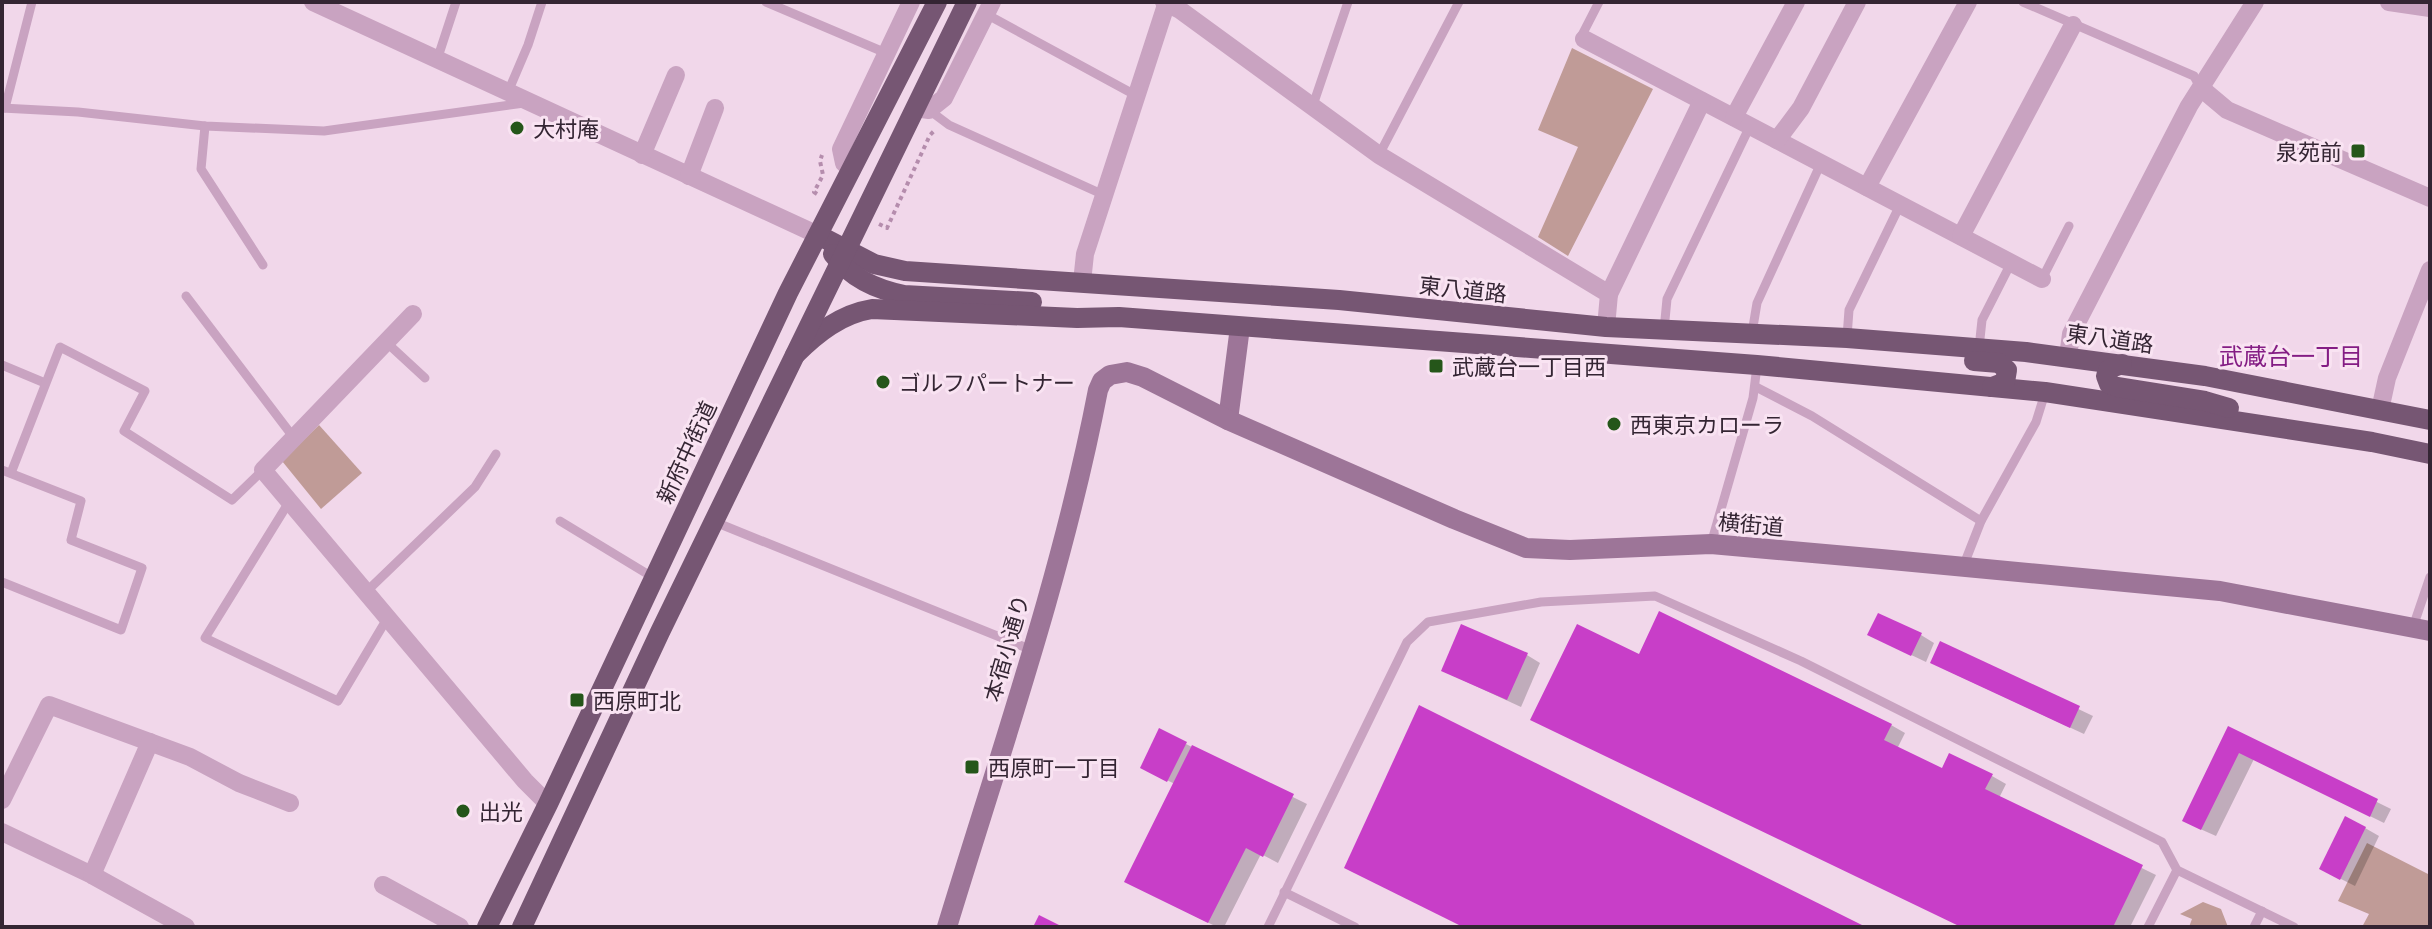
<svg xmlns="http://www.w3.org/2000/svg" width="2432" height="929" font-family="'Golos Text','Noto Sans JP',sans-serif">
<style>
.green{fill:#c09b97}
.shadow{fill:#0003}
.building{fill:#c83ec8}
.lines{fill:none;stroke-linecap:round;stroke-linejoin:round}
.path{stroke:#b58dad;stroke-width:4;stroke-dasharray:4 4;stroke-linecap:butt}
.lane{stroke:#c9a3c1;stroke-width:9}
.street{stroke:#c9a3c1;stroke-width:18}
.secondary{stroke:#9d7598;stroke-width:20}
.primary{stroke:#765673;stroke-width:20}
.poi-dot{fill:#25561a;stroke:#f9e3f2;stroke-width:3}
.labels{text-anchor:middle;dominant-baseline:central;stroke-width:6;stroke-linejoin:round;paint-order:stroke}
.poi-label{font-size:22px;fill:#342533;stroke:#f9e3f2;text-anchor:start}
.street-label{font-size:22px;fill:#342533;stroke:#f9e3f2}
.neighbourhood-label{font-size:24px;fill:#841d84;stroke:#f9e3f2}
</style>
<rect width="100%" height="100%" fill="#f1d7ea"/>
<!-- green -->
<g class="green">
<polygon points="1572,48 1653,89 1568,256 1538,237 1578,147 1538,130"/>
<polygon points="319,425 362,473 321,509 282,461"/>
<polygon points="2367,843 2430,875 2430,927 2362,927 2369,914 2338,901"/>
<polygon points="2203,902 2221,909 2228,927 2189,927 2192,919 2180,914"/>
</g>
<!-- shadow -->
<g class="shadow">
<polygon points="1921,635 1934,643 1926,662 1884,642"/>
<polygon points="1941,644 2093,716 2084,734 1946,670"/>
<polygon points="1527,655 1540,663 1521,707 1443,671"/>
<polygon points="1640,657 1891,725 1905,733 1897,749 1943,771 1992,776 2006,784 1999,798 2156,875 2130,927 1962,927"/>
<polygon points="2229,729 2391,809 2384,823 2254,759 2216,836 2198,828"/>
<polygon points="1186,744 1307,804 1278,863 1261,854 1224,927 1217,927 1141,889 1175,784 1156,775"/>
<polygon points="2365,828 2379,836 2355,886 2335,876"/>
</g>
<!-- building -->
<g class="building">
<polygon points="1659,611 1892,724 1884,740 1942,768 1949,753 1993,774 1985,789 2143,865 2113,927 1961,927 1530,720 1577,624 1639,654"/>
<polygon points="1878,613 1922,633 1911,656 1867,635"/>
<polygon points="1461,624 1528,653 1507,700 1441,671"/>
<polygon points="1940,641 2080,706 2070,728 1930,663"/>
<polygon points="1419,705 1866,927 1463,927 1344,868"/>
<polygon points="2228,726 2378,799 2370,817 2239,753 2201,830 2182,821"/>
<polygon points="1159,728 1187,742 1167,782 1140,768"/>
<polygon points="1192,745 1294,794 1263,857 1246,848 1208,923 1124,882"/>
<polygon points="2345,816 2366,827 2340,880 2319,869"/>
<polygon points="1039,915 1063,927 1033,927"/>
</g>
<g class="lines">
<!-- path -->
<g class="path">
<polyline points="817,194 814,192 823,175 820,161 822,155"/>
<polyline points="879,224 887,228 930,135 935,130"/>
</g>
<!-- lane -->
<g class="lane">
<polyline points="766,2 886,53"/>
<polyline points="2023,2 2194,76 2201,89"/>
<polyline points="986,14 1137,96"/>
<polyline points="1584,39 1582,35 1599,2"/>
<polyline points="437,60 456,2"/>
<polyline points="508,92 528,45 542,2"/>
<polyline points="2,108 78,112 205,126 324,131 524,103"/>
<polyline points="5,108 32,2"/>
<polyline points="1312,108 1348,2"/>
<polyline points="929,110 949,125 1104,195"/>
<polyline points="205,126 201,169 263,265"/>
<polyline points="1379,155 1459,2"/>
<polyline points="2042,279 2069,226"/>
<polyline points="186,296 294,438"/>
<polyline points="1664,330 1667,299 1750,126"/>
<polyline points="1752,333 1757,303 1821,163"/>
<polyline points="1847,337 1849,310 1900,205"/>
<polyline points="386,342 425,378"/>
<polyline points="1979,348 1982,320 2011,263"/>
<polyline points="2,365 45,383"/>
<polyline points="1756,387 1812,416 1981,521"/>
<polyline points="2,470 81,501 71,540 142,568 121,630 2,582"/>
<polyline points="11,473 60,347 145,391 124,431 232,500 263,470"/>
<polyline points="289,502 205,638 338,701 388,617"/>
<polyline points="560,521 654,578"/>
<polyline points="715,522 1032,650"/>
<polyline points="1711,544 1753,398 1757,366"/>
<polyline points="1963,567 1981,521 2036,422 2045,393"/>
<polyline points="366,592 475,487 496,454"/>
<polyline points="2413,627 2430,577"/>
<polyline points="1284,892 1355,927"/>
<polyline points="1268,927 1407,642 1428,622 1541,602 1655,596 1801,661 2162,842 2177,870 2294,927"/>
<polyline points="2148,927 2177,870"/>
<polyline points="2254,927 2262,911"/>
</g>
<!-- street -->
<g class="street">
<polyline points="313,2 818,235"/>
<polyline points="1164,2 1180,10 1379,155 1609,294 1606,327"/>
<polyline points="2389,2 2430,8"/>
<polyline points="1584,39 2042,279"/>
<polyline points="2202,89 2227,110 2430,198"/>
<polyline points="915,108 929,110 944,98 992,2"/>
<polyline points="1734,117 1796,2"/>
<polyline points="1777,140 1801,108 1857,2"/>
<polyline points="642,155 676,75"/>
<polyline points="852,170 844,163 841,149 911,2"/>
<polyline points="689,176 715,108"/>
<polyline points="1867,187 1968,2"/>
<polyline points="1961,236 2073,25"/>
<polyline points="1082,282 1085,254 1167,2"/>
<polyline points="1609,294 1702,101"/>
<polyline points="413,314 263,470 525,781 548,804"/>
<polyline points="2068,357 2071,334 2189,106 2255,2"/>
<polyline points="2380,410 2387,378 2430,270"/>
<polyline points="2,800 49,705 190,757 239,783 290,803"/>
<polyline points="2,832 92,875 186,927"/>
<polyline points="92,875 150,742"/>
<polyline points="383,885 460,927"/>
</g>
<!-- secondary -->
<g class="secondary">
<polyline points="1228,420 1240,327"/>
<path d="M947,927c54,-177 116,-355 151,-537l4,-9 8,-6 17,-3 16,5 85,43 226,99 72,29 44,2 141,-6 170,15 339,32 210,40"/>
</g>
<!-- primary -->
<g class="primary">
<polyline points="818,235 874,264 905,271 1339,300 1606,327 1847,338 2026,352 2205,376 2430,420"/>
<path d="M833,254c18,24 42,35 71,41l128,7"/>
<path d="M795,355c22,-22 46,-41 77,-46l205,9 42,-1 638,48 288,27 327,50 58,12"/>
<polyline points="1974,361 1999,363 2007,370 2005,382 1992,387"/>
<polyline points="2122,364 2109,369 2106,376 2109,384 2117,387 2205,401 2229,408"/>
<polyline points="487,927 548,804 788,293 937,2"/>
<polyline points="522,927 660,632 967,2"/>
</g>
</g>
<!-- markers -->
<g class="poi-dot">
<circle cx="517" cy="128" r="8"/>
<rect x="2350" y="143" width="16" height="16" rx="4"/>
<rect x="1428" y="358" width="16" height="16" rx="4"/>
<circle cx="883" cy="382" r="8"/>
<circle cx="1614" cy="424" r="8"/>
<rect x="569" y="692" width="16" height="16" rx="4"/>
<rect x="964" y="759" width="16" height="16" rx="4"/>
<circle cx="463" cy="811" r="8"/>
</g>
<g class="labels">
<!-- poi labels -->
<g class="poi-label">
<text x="533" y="128">大村庵</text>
<text x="2342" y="151" text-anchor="end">泉苑前</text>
<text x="1452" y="366">武蔵台一丁目西</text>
<text x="899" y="382">ゴルフパートナー</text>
<text x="1630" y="424">西東京カローラ</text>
<text x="593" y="700">西原町北</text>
<text x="988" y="767">西原町一丁目</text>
<text x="479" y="811">出光</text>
</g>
<!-- street labels -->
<g class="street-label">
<text transform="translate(1463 289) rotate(6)">東八道路</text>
<text transform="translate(2110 338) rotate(8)">東八道路</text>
<text transform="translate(686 452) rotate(-65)">新府中街道</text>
<text transform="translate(1751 524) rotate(5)">横街道</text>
<text transform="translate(1006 648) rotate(-74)">本宿小通り</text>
</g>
<!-- neighbourhood labels -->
<g class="neighbourhood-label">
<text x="2291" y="355">武蔵台一丁目</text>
</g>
</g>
<!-- border -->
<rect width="2432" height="929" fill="none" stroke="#342533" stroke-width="8"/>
</svg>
